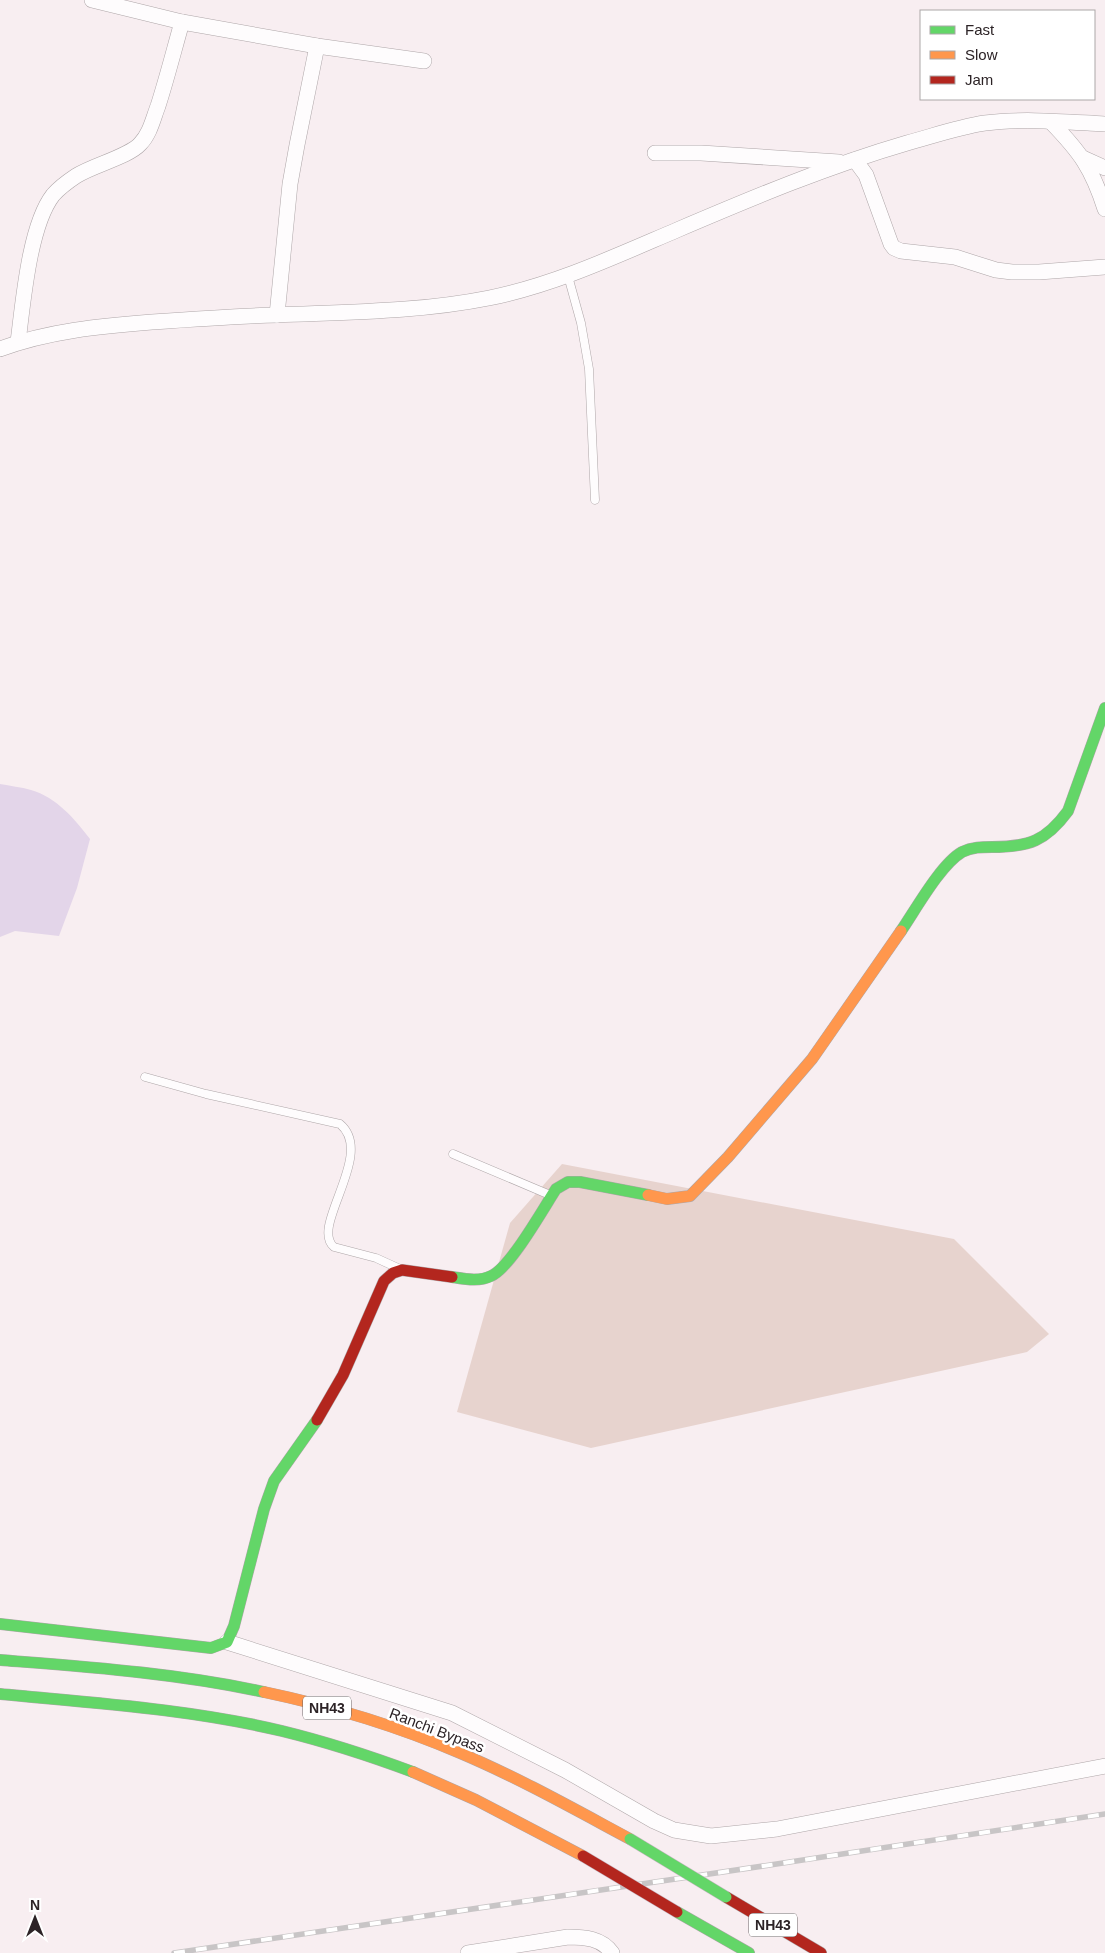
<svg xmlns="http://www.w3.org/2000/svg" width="1105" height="1953" font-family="Helvetica,sans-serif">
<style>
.green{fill:#e7d3ce}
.water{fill:#e3d5e9}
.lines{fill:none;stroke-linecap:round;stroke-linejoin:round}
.lane-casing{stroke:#aea6a8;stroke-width:9}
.street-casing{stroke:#aea6a8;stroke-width:16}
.fast-casing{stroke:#aea6a8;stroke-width:12}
.slow-casing{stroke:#aea6a8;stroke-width:12}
.jam-casing{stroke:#aea6a8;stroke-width:12}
.lane{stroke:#fefcfd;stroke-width:8}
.street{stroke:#fefcfd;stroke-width:15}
.fast{stroke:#63d668;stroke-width:11}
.slow{stroke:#ff974d;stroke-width:11}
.jam{stroke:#b3261e;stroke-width:11}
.rail-casing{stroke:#c8c5c6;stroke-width:5.5}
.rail{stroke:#fff;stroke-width:4;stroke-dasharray:11;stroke-linecap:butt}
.fast-bridge-casing{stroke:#c5b6c0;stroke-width:12;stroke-linecap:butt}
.jam-bridge-casing{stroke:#c5b6c0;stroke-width:12;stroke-linecap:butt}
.fast-bridge{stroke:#63d668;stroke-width:11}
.jam-bridge{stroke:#b3261e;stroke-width:11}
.labels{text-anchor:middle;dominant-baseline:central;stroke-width:5;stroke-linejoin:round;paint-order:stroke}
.shield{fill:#fff;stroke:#6b6567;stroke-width:1}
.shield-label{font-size:14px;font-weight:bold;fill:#2c2326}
.street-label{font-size:15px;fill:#2c2326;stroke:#fff}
</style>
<rect width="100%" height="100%" fill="#f8eef1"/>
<!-- green -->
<polygon class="green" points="562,1164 954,1239 1049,1334 1027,1352 591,1448 457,1412 510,1223"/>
<!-- water -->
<path class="water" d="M0,784c10,2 21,3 31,6 25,7 44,29 59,49l-13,49 -18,48 -44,-5 -15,6z"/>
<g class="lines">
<defs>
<g id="lane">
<polyline points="568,276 581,323 589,369 595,500"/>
<path d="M145,1077l61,17 134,30c36,30 -31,103 -6,123l42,11 22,10"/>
<polyline points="453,1154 550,1195"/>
</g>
<g id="street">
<polyline points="92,0 182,22 317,46 424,61"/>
<path d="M1051,122c29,30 41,46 54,87"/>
<polyline points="655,153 701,153 839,162"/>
<polyline points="1083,158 1105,168"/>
<polyline points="855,160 866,175 891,244 894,248 901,251 955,257 996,270 1012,272 1039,272 1105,267"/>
<polyline points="277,315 290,184 297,145 317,46"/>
<path d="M18,342c5,-38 11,-116 35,-147 7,-8 14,-13 23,-19 17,-11 52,-19 64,-32 10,-10 13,-25 18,-38 9,-28 16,-56 24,-84"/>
<path d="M0,349c48,-18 101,-23 152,-27 42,-3 84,-6 126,-7 70,-3 141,-3 211,-17 65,-13 127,-42 188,-68 75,-32 151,-64 230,-87 26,-7 51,-16 78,-20 39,-5 81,-1 120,1"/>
<polyline points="227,1642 452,1713 565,1770 654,1821 674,1830 711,1836 777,1829 1105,1766"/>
<path d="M468,1953l100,-16c16,0 34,1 44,16"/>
</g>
<g id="fast">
<path d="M901,931c15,-22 40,-67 61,-79 10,-5 20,-5 30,-5 37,0 54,-6 76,-36l37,-103"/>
<path d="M452,1277c13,2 27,5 39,-1 19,-8 52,-67 65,-87l12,-7h12l68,13"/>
<polyline points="0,1624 211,1648 227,1642 234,1626 264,1509 274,1481 317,1420"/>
<path d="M0,1660c89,7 177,13 264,32"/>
<path d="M0,1694c94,9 190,15 282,37 45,11 88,25 131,41"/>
<polyline points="677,1912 749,1953"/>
</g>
<g id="slow">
<polyline points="648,1195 667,1199 690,1196 728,1157 812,1059 901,931"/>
<path d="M264,1692c67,14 133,34 196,61 59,25 114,56 170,86"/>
<polyline points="413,1772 476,1800 583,1856"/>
</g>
<g id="jam">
<polyline points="317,1420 343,1375 384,1281 393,1273 402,1270 452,1277"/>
<polyline points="726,1897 821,1953"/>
</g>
</defs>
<!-- lane casing -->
<use href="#lane" class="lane-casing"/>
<!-- street casing -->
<use href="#street" class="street-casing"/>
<!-- fast casing -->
<use href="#fast" class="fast-casing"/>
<!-- slow casing -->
<use href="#slow" class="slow-casing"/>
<!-- jam casing -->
<use href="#jam" class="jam-casing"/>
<!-- lane -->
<use href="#lane" class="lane"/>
<!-- street -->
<use href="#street" class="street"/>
<!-- fast -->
<use href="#fast" class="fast"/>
<!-- slow -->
<use href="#slow" class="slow"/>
<!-- jam -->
<use href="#jam" class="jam"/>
<defs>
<polyline id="rail" points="174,1953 770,1865 1105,1814"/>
</defs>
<!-- rail casing -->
<use href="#rail" class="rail-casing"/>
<!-- rail -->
<use href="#rail" class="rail"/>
<defs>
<polyline id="fast-bridge" points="630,1839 726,1897"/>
<polyline id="jam-bridge" points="583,1856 677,1912"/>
</defs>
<!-- fast-bridge casing -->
<use href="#fast-bridge" class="fast-bridge-casing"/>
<!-- jam-bridge casing -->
<use href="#jam-bridge" class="jam-bridge-casing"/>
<!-- fast-bridge -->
<use href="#fast-bridge" class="fast-bridge"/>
<!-- jam-bridge -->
<use href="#jam-bridge" class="jam-bridge"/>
</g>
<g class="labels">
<!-- shield labels -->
<g class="shield">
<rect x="303" y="1696.5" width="48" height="23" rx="4"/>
<rect x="749" y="1913.5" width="48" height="23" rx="4"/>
</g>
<g class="shield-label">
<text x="327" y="1708">NH43</text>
<text x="773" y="1925">NH43</text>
</g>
<!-- street labels -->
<g class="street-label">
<text transform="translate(437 1730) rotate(21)">Ranchi Bypass</text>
</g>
</g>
<!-- legend -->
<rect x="920" y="10" width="175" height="90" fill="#ffffff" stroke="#aba7a8"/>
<rect x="930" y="26" width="25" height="8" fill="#63d668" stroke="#aba7a8"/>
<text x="965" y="35" font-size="15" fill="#2c2326">Fast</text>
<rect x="930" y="51" width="25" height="8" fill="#ff974d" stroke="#aba7a8"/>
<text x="965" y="60" font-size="15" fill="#2c2326">Slow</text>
<rect x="930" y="76" width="25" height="8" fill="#b3261e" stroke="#aba7a8"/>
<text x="965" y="85" font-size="15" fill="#2c2326">Jam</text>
<!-- north arrow -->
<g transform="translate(35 1918)" stroke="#ffffff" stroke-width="4" paint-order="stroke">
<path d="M0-4L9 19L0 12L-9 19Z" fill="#2c2326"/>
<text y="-8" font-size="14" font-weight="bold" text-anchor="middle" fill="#2c2326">N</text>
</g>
</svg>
